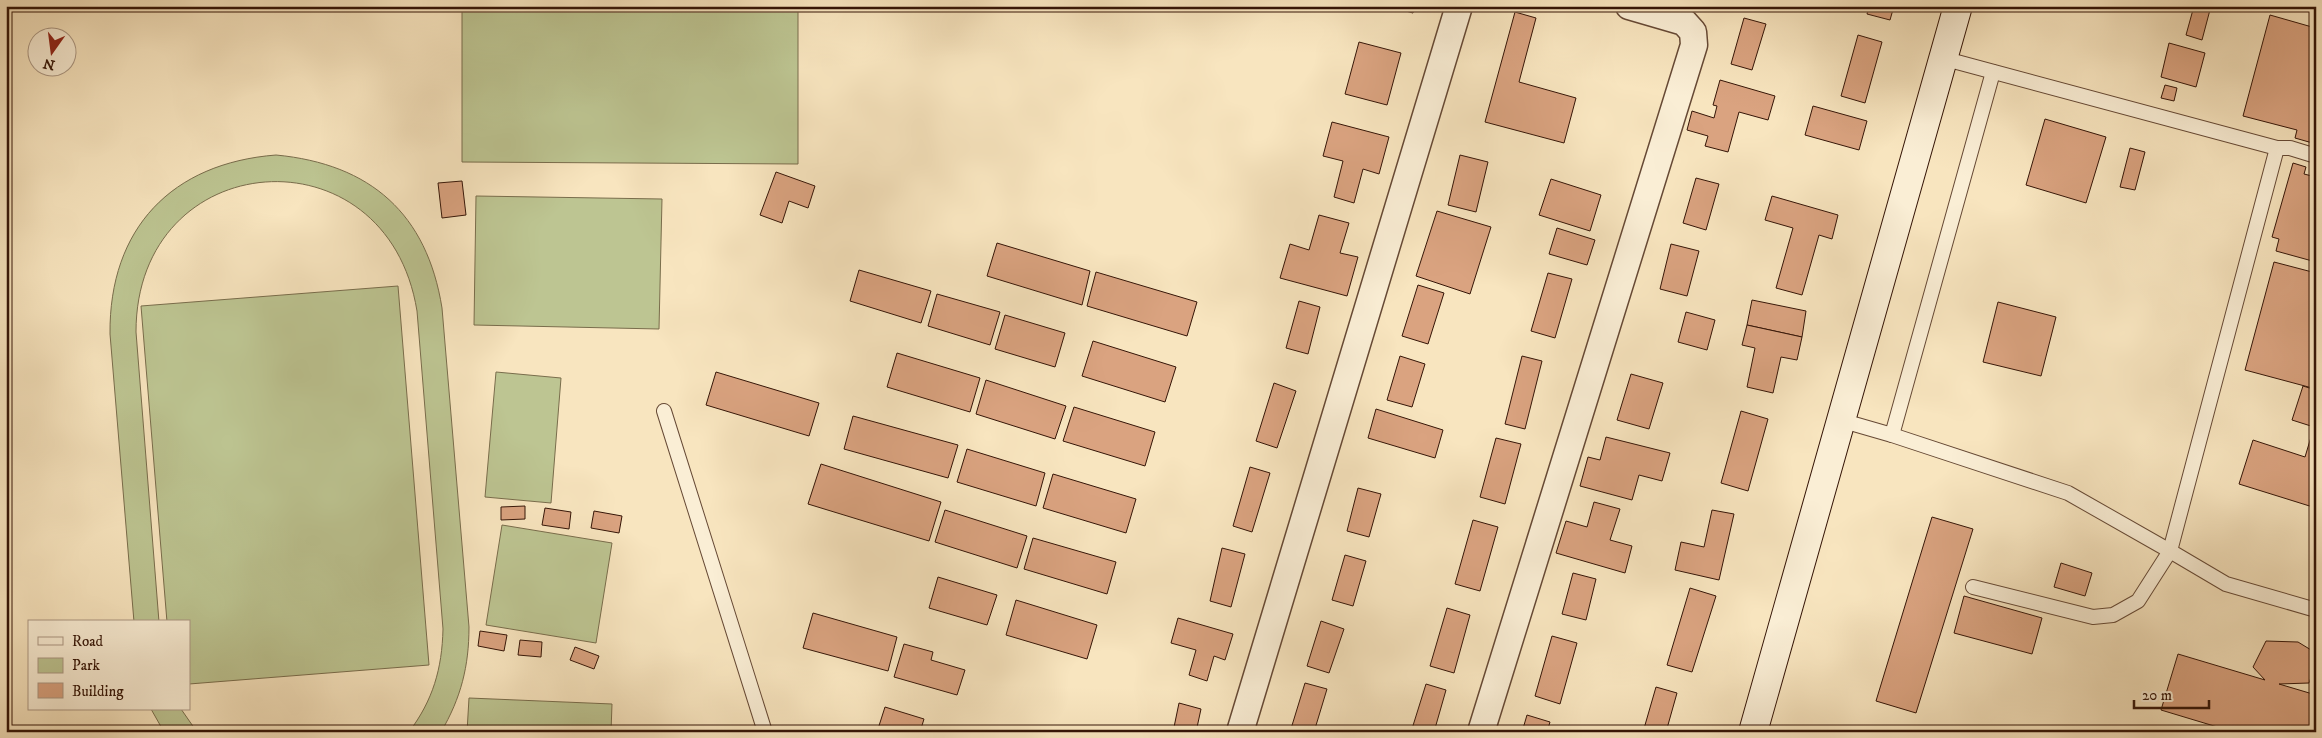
<svg xmlns="http://www.w3.org/2000/svg" width="2322" height="738" font-family="'IM FELL DW Pica',serif">
<style>
.green{fill:#bdc592;stroke:#796d4c}
.building{fill:#daa380;stroke:#351507}
.lines{fill:none;stroke-linecap:round;stroke-linejoin:round}
.lane-casing{stroke:#664935;stroke-width:16}
.street-casing{stroke:#664935;stroke-width:29}
.secondary-casing{stroke:#351507;stroke-width:30}
.lane{stroke:#faeed5;stroke-width:14}
.street{stroke:#faeed5;stroke-width:26}
.secondary{stroke:#faeed5;stroke-width:28}
</style>
<rect width="100%" height="100%" fill="#f8e5bf"/>
<filter id="stains"><feTurbulence type="fractalNoise" baseFrequency=".004" numOctaves="4"/><feColorMatrix values="0 0 0 0 .2 0 0 0 0 .09 0 0 0 0 .02 0 0 0 .5 -.17"/></filter>
<radialGradient id="worn" r=".72"><stop offset=".6" stop-color="#630" stop-opacity="0"/><stop offset="1" stop-color="#630" stop-opacity=".3"/></radialGradient>
<!-- green -->
<g class="green">
<polygon points="462,6 798,6 798,164 462,162"/>
<path d="M276,155c95,9 151,59 166,153l27,319c0,39 -8,71 -28,105h-32c24,-32 33,-63 34,-103l-26,-318c-30,-185 -281,-166 -281,21l23,290h-25l-24,-288c-1,-106 62,-171 166,-179z"/>
<polygon points="476,196 662,199 659,329 474,325"/>
<polygon points="398,286 429,665 189,684 189,622 167,622 141,306"/>
<polygon points="496,372 561,378 551,503 485,497"/>
<polygon points="502,525 612,543 596,643 486,625"/>
<polygon points="469,698 612,704 611,732 467,732"/>
<polygon points="151,709 181,709 197,732 164,732"/>
</g>
<!-- building -->
<g class="building">
<polygon points="1388,6 1415,6 1413,13"/>
<polygon points="1869,6 1894,6 1890,20 1867,14"/>
<polygon points="2194,6 2211,6 2202,40 2186,35"/>
<polygon points="1515,12 1536,18 1519,82 1576,98 1564,143 1485,122"/>
<polygon points="2270,15 2312,27 2316,16 2316,144 2295,138 2297,130 2243,116"/>
<polygon points="1744,18 1766,24 1752,70 1731,64"/>
<polygon points="1858,35 1882,42 1865,103 1841,96"/>
<polygon points="1359,42 1401,53 1387,105 1345,94"/>
<polygon points="2169,43 2205,53 2196,87 2161,77"/>
<polygon points="1720,80 1775,96 1768,120 1739,112 1728,152 1705,146 1708,136 1687,130 1692,111 1714,118 1717,106 1713,105"/>
<polygon points="2165,85 2177,88 2174,101 2161,98"/>
<polygon points="1813,106 1867,121 1859,150 1805,135"/>
<polygon points="2045,119 2106,137 2086,203 2026,185"/>
<polygon points="1332,122 1389,137 1379,174 1363,169 1354,203 1334,197 1343,161 1323,156"/>
<polygon points="2130,148 2145,152 2135,190 2120,187"/>
<polygon points="1460,155 1488,162 1476,212 1448,205"/>
<polygon points="2293,163 2306,167 2304,174 2316,177 2316,262 2276,251 2279,239 2272,237"/>
<polygon points="776,172 815,186 808,208 789,201 782,223 760,215"/>
<polygon points="1696,178 1719,184 1706,230 1683,223"/>
<polygon points="1551,179 1601,195 1590,231 1539,215"/>
<polygon points="462,181 466,215 442,218 438,183"/>
<polygon points="1772,196 1838,215 1832,239 1819,235 1802,295 1776,288 1793,228 1765,220"/>
<polygon points="1437,211 1491,227 1470,294 1416,276"/>
<polygon points="1319,215 1349,223 1340,253 1358,257 1347,296 1280,278 1290,244 1309,250"/>
<polygon points="1557,228 1595,240 1587,265 1549,254"/>
<polygon points="997,243 1090,271 1082,305 987,276"/>
<polygon points="1671,244 1699,251 1687,296 1660,289"/>
<polygon points="2274,262 2316,273 2316,389 2245,370"/>
<polygon points="859,270 931,291 921,323 850,301"/>
<polygon points="1096,272 1197,302 1187,336 1087,306"/>
<polygon points="1548,273 1572,279 1555,338 1531,331"/>
<polygon points="1418,285 1444,293 1428,344 1402,336"/>
<polygon points="937,294 1000,312 990,345 928,326"/>
<polygon points="1752,300 1806,311 1802,337 1747,325"/>
<polygon points="1299,301 1320,307 1308,354 1286,348"/>
<polygon points="1998,302 2056,317 2041,376 1983,362"/>
<polygon points="1686,312 1715,320 1707,350 1678,342"/>
<polygon points="1005,315 1065,333 1055,367 995,349"/>
<polygon points="1747,325 1802,337 1797,360 1781,357 1773,393 1747,387 1755,348 1742,345"/>
<polygon points="1093,341 1176,367 1165,402 1082,376"/>
<polygon points="897,353 980,378 970,412 887,387"/>
<polygon points="1400,356 1425,364 1412,407 1387,400"/>
<polygon points="1522,356 1542,361 1525,429 1505,424"/>
<polygon points="716,372 819,403 809,436 706,405"/>
<polygon points="1631,374 1663,383 1649,429 1617,420"/>
<polygon points="986,380 1066,406 1055,439 976,414"/>
<polygon points="1274,383 1296,391 1277,448 1256,441"/>
<polygon points="2303,386 2316,390 2316,508 2239,484 2253,440 2305,457 2314,427 2292,420"/>
<polygon points="1074,407 1155,432 1145,466 1063,441"/>
<polygon points="1376,409 1443,430 1435,458 1368,438"/>
<polygon points="1741,411 1768,419 1748,491 1721,483"/>
<polygon points="853,416 958,445 948,478 844,449"/>
<polygon points="1606,437 1670,453 1662,481 1639,475 1632,500 1580,486 1588,457 1600,460"/>
<polygon points="1496,438 1521,444 1505,504 1480,497"/>
<polygon points="967,449 1045,473 1036,506 957,482"/>
<polygon points="821,464 941,502 929,541 808,504"/>
<polygon points="1250,467 1270,473 1252,532 1233,526"/>
<polygon points="1053,474 1136,499 1126,533 1043,508"/>
<polygon points="1358,488 1381,494 1369,537 1347,531"/>
<polygon points="1594,502 1620,509 1610,540 1632,546 1625,573 1556,553 1566,521 1587,527"/>
<polygon points="525,506 525,519 501,520 501,507"/>
<polygon points="545,508 571,512 569,529 542,525"/>
<polygon points="945,510 1027,536 1017,568 935,542"/>
<polygon points="1712,510 1734,514 1719,580 1675,570 1681,542 1704,547"/>
<polygon points="594,511 622,516 619,533 591,528"/>
<polygon points="1932,517 1973,529 1916,713 1876,701"/>
<polygon points="1473,520 1498,527 1480,591 1455,584"/>
<polygon points="1033,538 1116,562 1107,594 1024,569"/>
<polygon points="1222,548 1245,554 1231,607 1210,601"/>
<polygon points="1345,555 1366,561 1353,606 1332,600"/>
<polygon points="2061,563 2092,573 2085,596 2054,587"/>
<polygon points="1573,573 1596,579 1586,620 1562,614"/>
<polygon points="938,577 997,595 987,625 929,608"/>
<polygon points="1690,588 1716,596 1692,672 1667,665"/>
<polygon points="1964,596 2042,618 2032,654 1954,633"/>
<polygon points="1016,600 1097,625 1087,659 1006,635"/>
<polygon points="1447,608 1470,615 1454,673 1430,666"/>
<polygon points="813,613 897,637 888,671 803,648"/>
<polygon points="1178,618 1233,634 1225,660 1214,656 1207,681 1189,675 1196,650 1171,643"/>
<polygon points="1321,621 1344,629 1329,673 1307,666"/>
<polygon points="480,631 507,635 504,651 478,646"/>
<polygon points="1552,636 1577,643 1560,704 1535,696"/>
<polygon points="520,640 542,642 541,657 518,655"/>
<polygon points="2266,641 2298,642 2316,653 2316,662 2309,683 2279,684 2316,695 2316,732 2234,732 2161,710 2178,654 2265,680 2253,667"/>
<polygon points="904,644 933,652 931,660 965,670 957,695 894,677"/>
<polygon points="575,647 599,656 594,669 570,660"/>
<polygon points="1305,683 1327,689 1314,732 1290,732"/>
<polygon points="1426,684 1446,690 1434,732 1411,732"/>
<polygon points="1656,687 1677,693 1666,732 1643,732"/>
<polygon points="1179,703 1201,709 1196,732 1173,732"/>
<polygon points="885,707 924,719 920,732 877,732"/>
<polygon points="1527,715 1550,722 1547,732 1522,732"/>
</g>
<g class="lines">
<defs>
<g id="lane">
<polyline points="1942,58 2277,148 2170,551 2226,584 2316,610"/>
<polyline points="2277,148 2290,148 2316,156"/>
<polyline points="664,411 765,732"/>
<polyline points="1840,420 1892,435 2068,493 2170,551 2138,601 2113,615 2093,617 1973,587"/>
<polyline points="1892,435 1993,72"/>
</g>
<g id="street">
<polyline points="1240,732 1459,6"/>
<polyline points="1481,732 1694,45 1693,32 1684,22 1629,6"/>
</g>
<polyline id="secondary" points="1753,732 1958,6"/>
</defs>
<!-- lane casing -->
<use href="#lane" class="lane-casing"/>
<!-- street casing -->
<use href="#street" class="street-casing"/>
<!-- secondary casing -->
<use href="#secondary" class="secondary-casing"/>
<!-- lane -->
<use href="#lane" class="lane"/>
<!-- street -->
<use href="#street" class="street"/>
<!-- secondary -->
<use href="#secondary" class="secondary"/>
</g>
<!-- margin -->
<rect width="2322" height="738" fill="none" stroke="#f8e5bf" stroke-width="25"/>
<rect x="8" y="8" width="2307" height="723" fill="none" stroke="#351507" stroke-width="2.5"/>
<rect x="12" y="12" width="2297" height="713" fill="none" stroke="#351507"/>
<!-- legend -->
<rect x="28" y="620" width="162" height="90" fill="#faeed5" stroke="#ab9783"/>
<rect x="38" y="637" width="25" height="8" fill="#faeed5" stroke="#ab9783"/>
<text x="72" y="646" font-size="15" fill="#351507">Road</text>
<rect x="38" y="658" width="25" height="15" fill="#bdc592" stroke="#ab9783"/>
<text x="72" y="670" font-size="15" fill="#351507">Park</text>
<rect x="38" y="683" width="25" height="15" fill="#daa380" stroke="#ab9783"/>
<text x="72" y="696" font-size="15" fill="#351507">Building</text>
<!-- north arrow -->
<g transform="translate(52 52) rotate(194)"><circle r="24" fill="#faeed5" stroke="#ab9783"/>
<path d="M0-4L9 19L0 12L-9 19Z" fill="#8f2418"/>
<text y="-8" font-size="14" font-weight="bold" text-anchor="middle" fill="#351507">N</text>
</g>
<!-- scale -->
<path d="M2134 700v8h75v-8" fill="none" stroke="#351507" stroke-width="2.5"/>
<text x="2142" y="700" font-size="15" fill="#351507" stroke="#faeed5" stroke-width="4" paint-order="stroke">20 m</text>
<rect width="100%" height="100%" filter="url(#stains)"/>
<rect width="100%" height="100%" fill="url(#worn)"/>
</svg>
